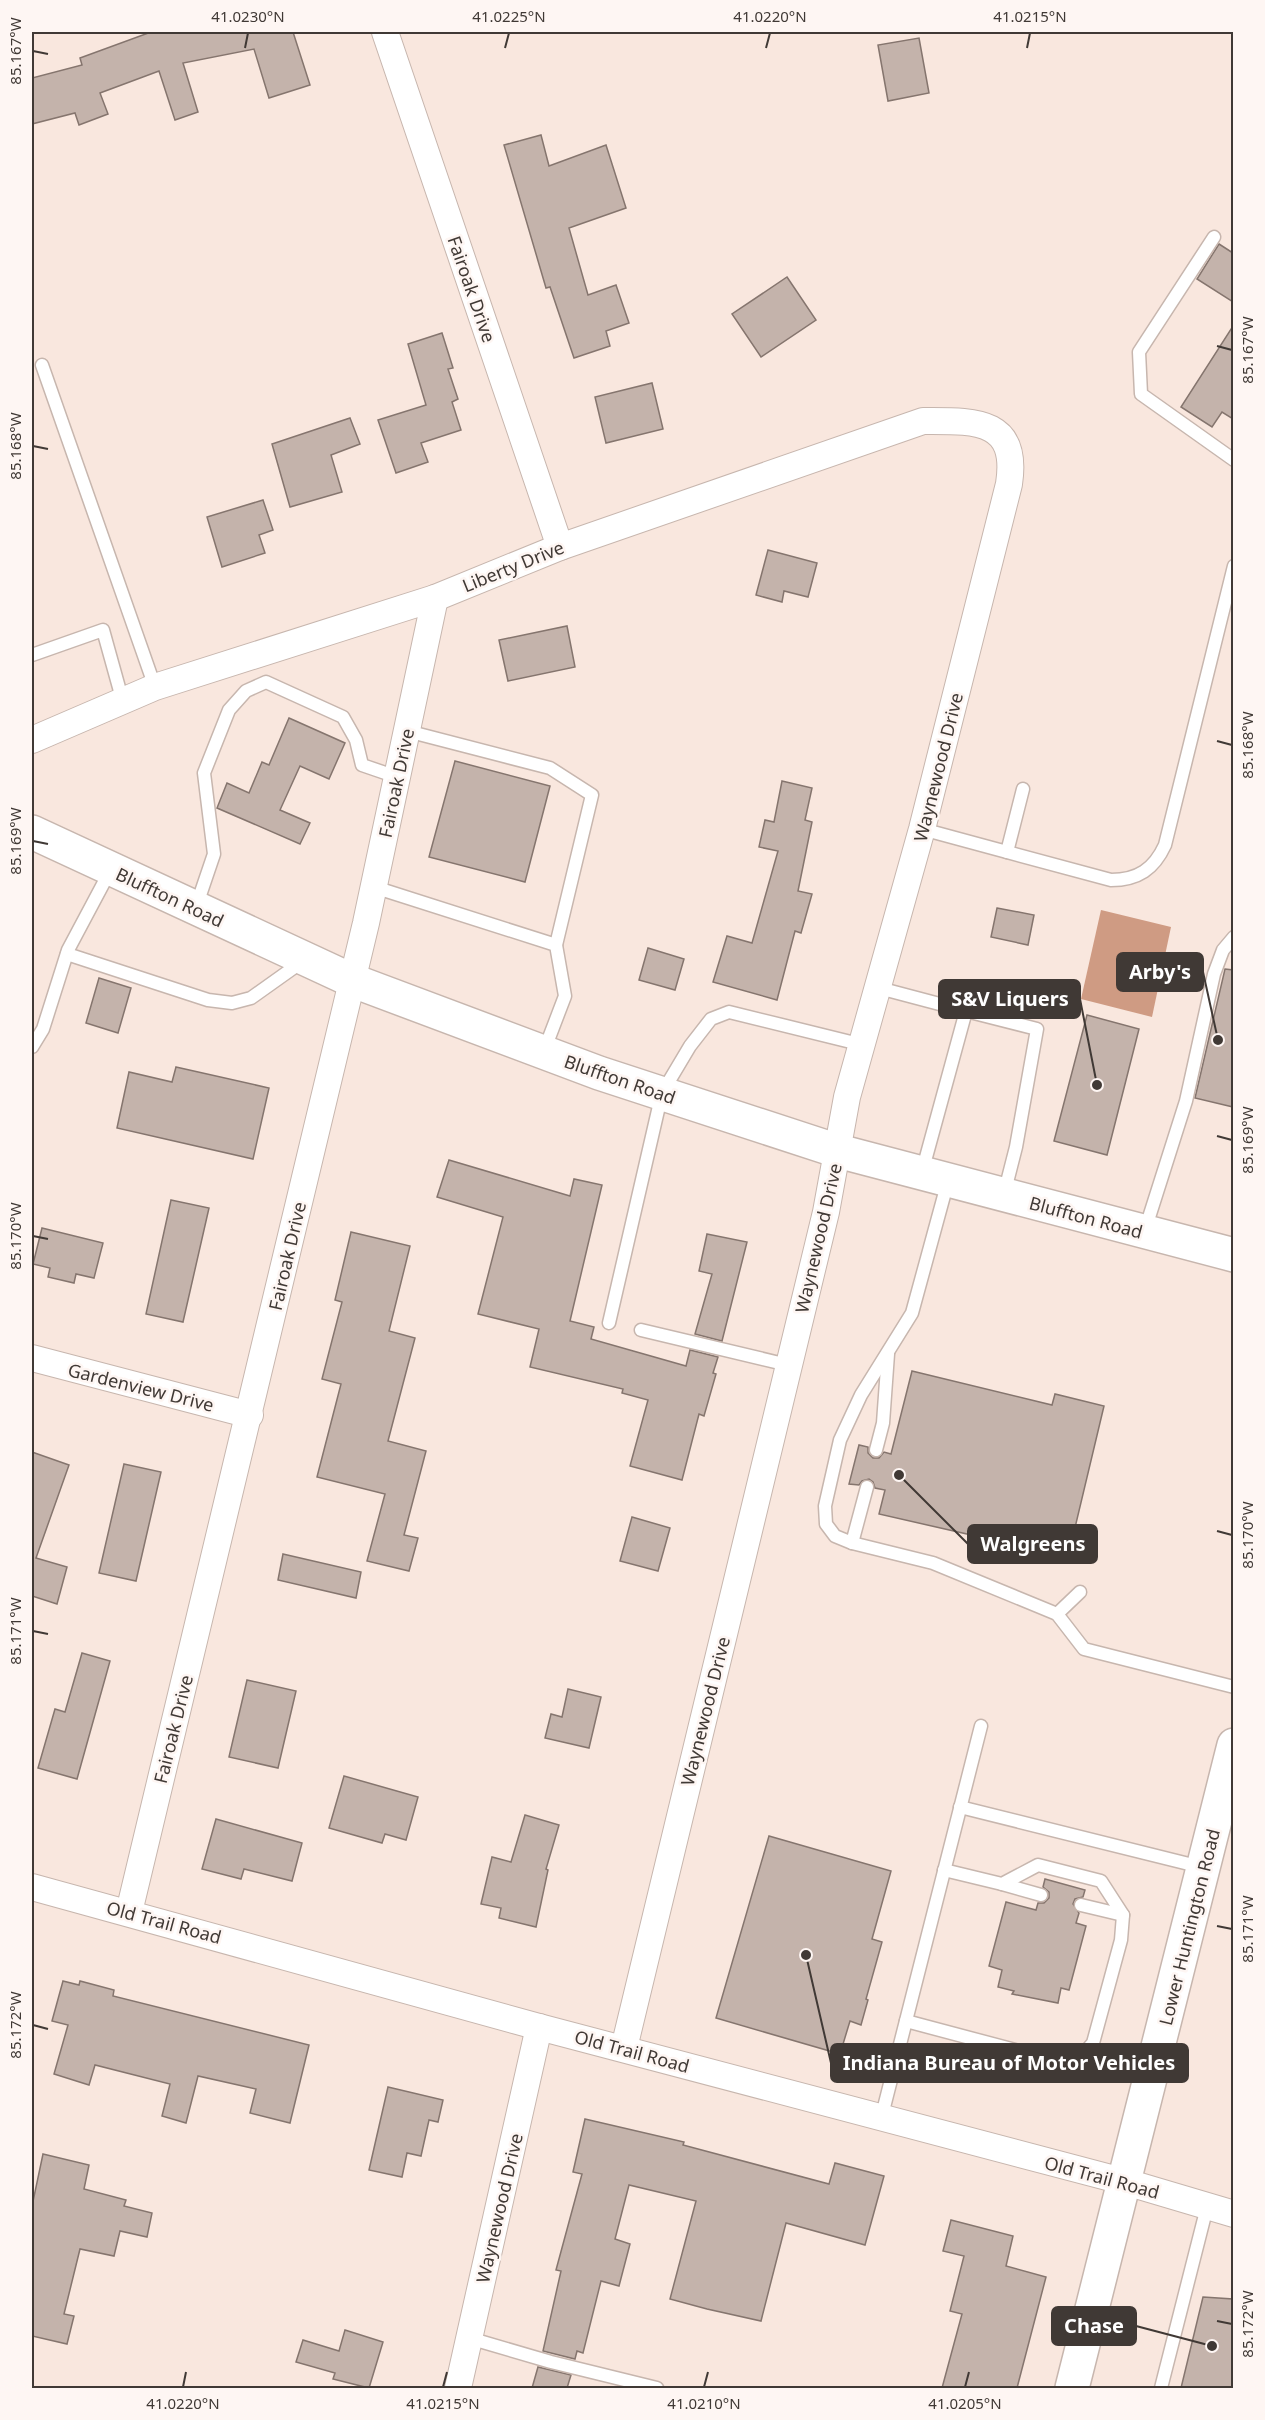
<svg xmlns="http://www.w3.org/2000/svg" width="1265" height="2420" font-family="'Noto Sans',sans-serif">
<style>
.forest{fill:#cf9b83}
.building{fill:#c4b3ab;stroke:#85756e;stroke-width:1.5}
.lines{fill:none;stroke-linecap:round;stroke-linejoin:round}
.lane-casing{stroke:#c7b6ae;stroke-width:15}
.street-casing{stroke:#c7b6ae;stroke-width:28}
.secondary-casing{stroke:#c7b6ae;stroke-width:36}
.lane{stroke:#fff;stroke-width:12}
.street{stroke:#fff;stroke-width:26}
.secondary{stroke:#fff;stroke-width:33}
.ticks{fill:none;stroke:#403935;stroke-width:2}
.labels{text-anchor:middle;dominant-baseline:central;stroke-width:5;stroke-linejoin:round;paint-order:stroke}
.street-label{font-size:18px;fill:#403935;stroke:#fef6f3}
.leader{fill:none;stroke:#403935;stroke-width:2}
.callout-dot{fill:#403935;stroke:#fef6f3;stroke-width:2}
.callout{fill:#403935;stroke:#403935;stroke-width:2}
.callout-label{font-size:20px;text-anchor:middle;font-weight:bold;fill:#fff}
.neatline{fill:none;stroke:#403935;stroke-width:2}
.ticks-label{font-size:15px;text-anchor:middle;fill:#403935}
</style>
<rect width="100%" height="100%" fill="#f9e7de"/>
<!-- forest -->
<polygon class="forest" points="1101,910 1171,927 1152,1017 1081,999"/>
<!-- building -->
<g class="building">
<polygon points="151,32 293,32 310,85 269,98 254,49 183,63 198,112 175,120 159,71 100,93 108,114 79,125 75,113 32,124 32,78 82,65 80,58"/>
<polygon points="919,38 929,93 888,101 878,45"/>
<polygon points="541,135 549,166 606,145 626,208 569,228 588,295 616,285 629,323 606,331 610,346 574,358 550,287 546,288 504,145"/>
<polygon points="1219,244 1233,253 1233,302 1197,279"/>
<polygon points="787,277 816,320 761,357 732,314"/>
<polygon points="1233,326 1233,419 1222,412 1212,427 1181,407"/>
<polygon points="442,333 453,368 448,369 458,399 452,402 461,430 421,443 428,462 396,473 378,420 426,405 408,344"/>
<polygon points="652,383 663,429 606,443 595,397"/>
<polygon points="350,418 360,444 331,455 342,492 290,507 272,444"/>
<polygon points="263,500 273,530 259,535 265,553 222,567 207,517"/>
<polygon points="768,550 817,563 808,597 784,591 782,602 756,595"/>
<polygon points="567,626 575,667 508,681 499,640"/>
<polygon points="289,718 345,743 329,779 300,766 280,810 310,823 300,844 217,808 227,783 249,793 262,762 269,765"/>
<polygon points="455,761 550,786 525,882 429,857"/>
<polygon points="782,781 812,788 805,820 812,822 798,891 812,894 801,933 795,931 777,1000 713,982 727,936 752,943 778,851 759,847 765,820 774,822"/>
<polygon points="997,908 1034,915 1028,945 991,937"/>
<polygon points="648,948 684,959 675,990 639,980"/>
<polygon points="1225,969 1233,970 1233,1107 1195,1098"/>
<polygon points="99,978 131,988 118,1033 86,1023"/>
<polygon points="1087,1015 1139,1029 1107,1155 1054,1141"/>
<polygon points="176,1067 269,1088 253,1159 117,1128 129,1072 172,1082"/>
<polygon points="449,1160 570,1196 574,1179 602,1185 570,1321 594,1327 591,1339 686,1366 690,1350 718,1357 713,1373 716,1374 704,1416 699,1414 682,1480 630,1466 648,1400 622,1393 623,1389 530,1367 539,1329 478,1314 503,1217 437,1197"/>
<polygon points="171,1200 209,1208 183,1322 146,1314"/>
<polygon points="42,1228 103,1243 94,1278 76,1274 74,1283 48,1277 50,1268 33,1264"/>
<polygon points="351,1232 410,1246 389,1331 415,1338 388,1441 426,1451 404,1535 418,1538 409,1571 367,1561 385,1494 317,1477 341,1384 322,1379 342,1302 335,1300"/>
<polygon points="707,1234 747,1242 722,1341 695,1334 712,1274 699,1271"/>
<polygon points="912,1371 1052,1405 1055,1394 1104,1406 1068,1557 879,1514 885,1490 875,1488 873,1482 869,1479 862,1481 859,1485 849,1484 859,1445 868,1447 868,1453 873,1458 879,1458 884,1452 891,1454"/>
<polygon points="32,1452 69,1465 36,1558 67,1567 57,1604 32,1596"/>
<polygon points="124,1464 161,1472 136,1581 99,1573"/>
<polygon points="632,1517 670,1528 658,1571 620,1561"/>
<polygon points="283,1554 361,1572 356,1598 278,1580"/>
<polygon points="82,1653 110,1661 77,1779 38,1768 55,1709 65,1712"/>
<polygon points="247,1680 296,1691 278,1768 229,1757"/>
<polygon points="568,1689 601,1697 589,1748 545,1738 551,1714 562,1717"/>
<polygon points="344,1776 418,1797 406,1840 385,1834 382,1843 329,1828"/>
<polygon points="525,1815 559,1825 546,1869 548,1870 536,1927 499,1918 501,1908 481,1904 492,1857 511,1862"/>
<polygon points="216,1819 302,1843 292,1881 244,1869 241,1879 202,1869"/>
<polygon points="769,1836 891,1871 872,1939 882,1942 866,1999 868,2000 861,2025 850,2021 840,2054 716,2018"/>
<polygon points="1045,1879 1085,1890 1083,1897 1075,1899 1073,1904 1079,1913 1076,1923 1086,1926 1069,1990 1061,1988 1058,2003 1012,1994 1014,1991 998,1987 1002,1970 989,1966 1006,1902 1036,1910 1038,1903 1044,1903 1049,1898 1049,1892 1043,1887"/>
<polygon points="63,1981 79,1985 80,1981 114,1990 113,1996 309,2045 290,2123 250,2113 256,2089 198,2076 186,2123 162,2116 170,2084 95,2065 89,2085 54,2074 68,2025 52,2021"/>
<polygon points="388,2087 443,2100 438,2122 429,2120 421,2156 407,2153 402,2177 369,2170"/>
<polygon points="585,2119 684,2142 683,2145 829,2184 835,2163 884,2176 865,2245 786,2223 761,2321 707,2309 670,2299 696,2201 629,2185 615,2239 630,2244 619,2286 601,2281 583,2353 577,2351 575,2359 543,2351 561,2271 556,2270 582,2174 573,2172"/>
<polygon points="43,2154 89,2165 84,2189 126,2200 124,2206 152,2213 147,2237 120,2231 114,2256 80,2249 64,2314 74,2316 67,2344 32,2336 32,2206"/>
<polygon points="951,2220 1013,2236 1006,2266 1046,2277 1017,2388 942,2388 962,2314 950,2311 964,2256 943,2251"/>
<polygon points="1203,2297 1233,2299 1233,2388 1181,2388"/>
<polygon points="345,2330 383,2342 369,2388 333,2379 335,2373 296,2362 303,2340 339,2351"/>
<polygon points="538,2367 571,2375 567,2388 532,2388"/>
</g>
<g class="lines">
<defs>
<g id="lane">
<polyline points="1214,237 1139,352 1141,394 1234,460"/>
<polyline points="42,365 155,687"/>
<polyline points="32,655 103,630 123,702"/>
<polyline points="407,731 550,768 592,795 556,945"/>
<polyline points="922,829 1007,852 1023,789"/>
<path d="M1007,852l104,28c27,0 43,-11 54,-35l69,-279"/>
<polyline points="374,887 556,945 565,996 544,1051"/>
<polyline points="196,907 214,854 204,773 229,710 246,691 266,682 343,717 356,740 362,765 397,777"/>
<polyline points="67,954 208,1000 232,1003 251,998 303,961"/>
<polyline points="879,988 966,1011 922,1172"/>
<polyline points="966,1011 1037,1029 1016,1147 1004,1194"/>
<polyline points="32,1047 43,1029 68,950 110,871"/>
<polyline points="948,1181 912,1313 861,1395 840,1440 825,1506 826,1524 835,1536 852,1543 933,1563 1057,1614 1084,1649 1234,1687"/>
<polyline points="1145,1230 1186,1101 1214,974 1223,950 1234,937"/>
<polyline points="609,1323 662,1093 690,1046 711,1019 729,1012 863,1045"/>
<polyline points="641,1330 788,1365"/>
<polyline points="876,1450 883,1423 888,1354"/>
<polyline points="852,1543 867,1487"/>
<polyline points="1057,1614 1080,1592"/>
<polyline points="960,1807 1201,1867"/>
<polyline points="1002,1884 1041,1895"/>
<polyline points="1081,1905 1123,1915"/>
<polyline points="906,2021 1060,2062 1080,2058 1093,2043 1121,1940 1123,1915 1101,1881 1038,1865 1002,1884 944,1870"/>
<polyline points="881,2119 981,1726"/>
<polyline points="469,2338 551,2362 657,2388"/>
<polyline points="1161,2388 1207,2207"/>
</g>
<g id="street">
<polyline points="385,32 560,547"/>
<path d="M32,740l123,-53 280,-89 125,-51 363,-126c51,0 96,-3 86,63l-87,345 -75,268 -21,115 -202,836"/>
<polyline points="32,1358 250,1415"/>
<polyline points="32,1887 539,2027 1126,2182 1234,2214"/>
<polyline points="129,1912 366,923 435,598"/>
<polyline points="458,2388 539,2027"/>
</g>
<g id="secondary">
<polyline points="32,832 351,980 599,1073 838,1151 1234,1255"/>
<polyline points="1072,2388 1234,1745"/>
</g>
</defs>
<!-- lane casing -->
<use href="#lane" class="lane-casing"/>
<!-- street casing -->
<use href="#street" class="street-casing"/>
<!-- secondary casing -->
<use href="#secondary" class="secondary-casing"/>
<!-- lane -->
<use href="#lane" class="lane"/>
<!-- street -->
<use href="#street" class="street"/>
<!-- secondary -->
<use href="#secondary" class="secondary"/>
</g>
<!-- ticks -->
<path class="ticks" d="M245,48l3,-15M505,48l4,-15M766,48l4,-15M1027,48l3,-15M33,51l15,3M1217,346l15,4M33,446l15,3M1217,741l15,4M33,841l15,3M1217,1136l15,4M33,1236l15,3M1217,1531l15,4M33,1631l15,3M1217,1926l15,3M33,2025l15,4M1217,2321l15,3M183,2387l3,-15M443,2387l4,-15M704,2387l4,-15M965,2387l4,-15"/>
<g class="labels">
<!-- street labels -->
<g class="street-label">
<text transform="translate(472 289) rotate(71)">Fairoak Drive</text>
<text transform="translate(513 566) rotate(-22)">Liberty Drive</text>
<text transform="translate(938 767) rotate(-76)">Waynewood Drive</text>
<text transform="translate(396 783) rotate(-78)">Fairoak Drive</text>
<text transform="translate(170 897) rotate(25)">Bluffton Road</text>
<text transform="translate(620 1079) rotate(19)">Bluffton Road</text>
<text transform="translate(1086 1217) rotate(15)">Bluffton Road</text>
<text transform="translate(818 1238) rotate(-77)">Waynewood Drive</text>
<text transform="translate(287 1256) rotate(-77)">Fairoak Drive</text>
<text transform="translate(141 1387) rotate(14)">Gardenview Drive</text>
<text transform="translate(705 1711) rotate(-76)">Waynewood Drive</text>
<text transform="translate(173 1729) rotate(-76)">Fairoak Drive</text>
<text transform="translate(164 1922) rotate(15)">Old Trail Road</text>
<text transform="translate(1189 1927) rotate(-76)">Lower Huntington Road</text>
<text transform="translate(632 2051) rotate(15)">Old Trail Road</text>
<text transform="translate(1102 2177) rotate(15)">Old Trail Road</text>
<text transform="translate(499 2208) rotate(-77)">Waynewood Drive</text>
</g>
</g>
<!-- callouts -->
<path class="leader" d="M1218 1040L1203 972M1097 1085L1080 999M899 1475L968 1544M806 1955L831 2063M1212 2346L1136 2326"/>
<g class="callout-dot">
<circle cx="1218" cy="1040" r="6"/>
<circle cx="1097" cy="1085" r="6"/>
<circle cx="899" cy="1475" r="6"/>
<circle cx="806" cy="1955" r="6"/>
<circle cx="1212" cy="2346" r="6"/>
</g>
<g class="callout">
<rect x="1117" y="953" width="86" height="38" rx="6"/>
<rect x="939" y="980" width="141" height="38" rx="6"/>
<rect x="968" y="1525" width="129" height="38" rx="6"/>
<rect x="831" y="2044" width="357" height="38" rx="6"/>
<rect x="1052" y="2307" width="84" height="38" rx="6"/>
</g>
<g class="callout-label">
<text x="1160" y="979">Arby's</text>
<text x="1010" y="1006">S&amp;V Liquers</text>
<text x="1033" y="1551">Walgreens</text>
<text x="1009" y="2070">Indiana Bureau of Motor Vehicles</text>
<text x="1094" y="2333">Chase</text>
</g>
<!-- border -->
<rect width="1265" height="2420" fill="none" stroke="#fef6f3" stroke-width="66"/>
<rect x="33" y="33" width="1199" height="2354" class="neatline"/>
<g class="ticks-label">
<text x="248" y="22">41.0230°N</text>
<text x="509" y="22">41.0225°N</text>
<text x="770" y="22">41.0220°N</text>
<text x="1030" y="22">41.0215°N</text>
<text transform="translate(16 51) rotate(-90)" y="5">85.167°W</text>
<text transform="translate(1248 350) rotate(-90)" y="5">85.167°W</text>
<text transform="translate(16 446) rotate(-90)" y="5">85.168°W</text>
<text transform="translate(1248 745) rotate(-90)" y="5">85.168°W</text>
<text transform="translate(16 841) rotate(-90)" y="5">85.169°W</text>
<text transform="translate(1248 1140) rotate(-90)" y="5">85.169°W</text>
<text transform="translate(16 1236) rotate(-90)" y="5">85.170°W</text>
<text transform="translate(1248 1535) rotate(-90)" y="5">85.170°W</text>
<text transform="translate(16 1631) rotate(-90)" y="5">85.171°W</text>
<text transform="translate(1248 1929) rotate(-90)" y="5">85.171°W</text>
<text transform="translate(16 2025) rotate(-90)" y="5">85.172°W</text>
<text transform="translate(1248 2324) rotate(-90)" y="5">85.172°W</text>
<text x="183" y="2409">41.0220°N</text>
<text x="443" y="2409">41.0215°N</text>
<text x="704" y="2409">41.0210°N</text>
<text x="965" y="2409">41.0205°N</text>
</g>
</svg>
